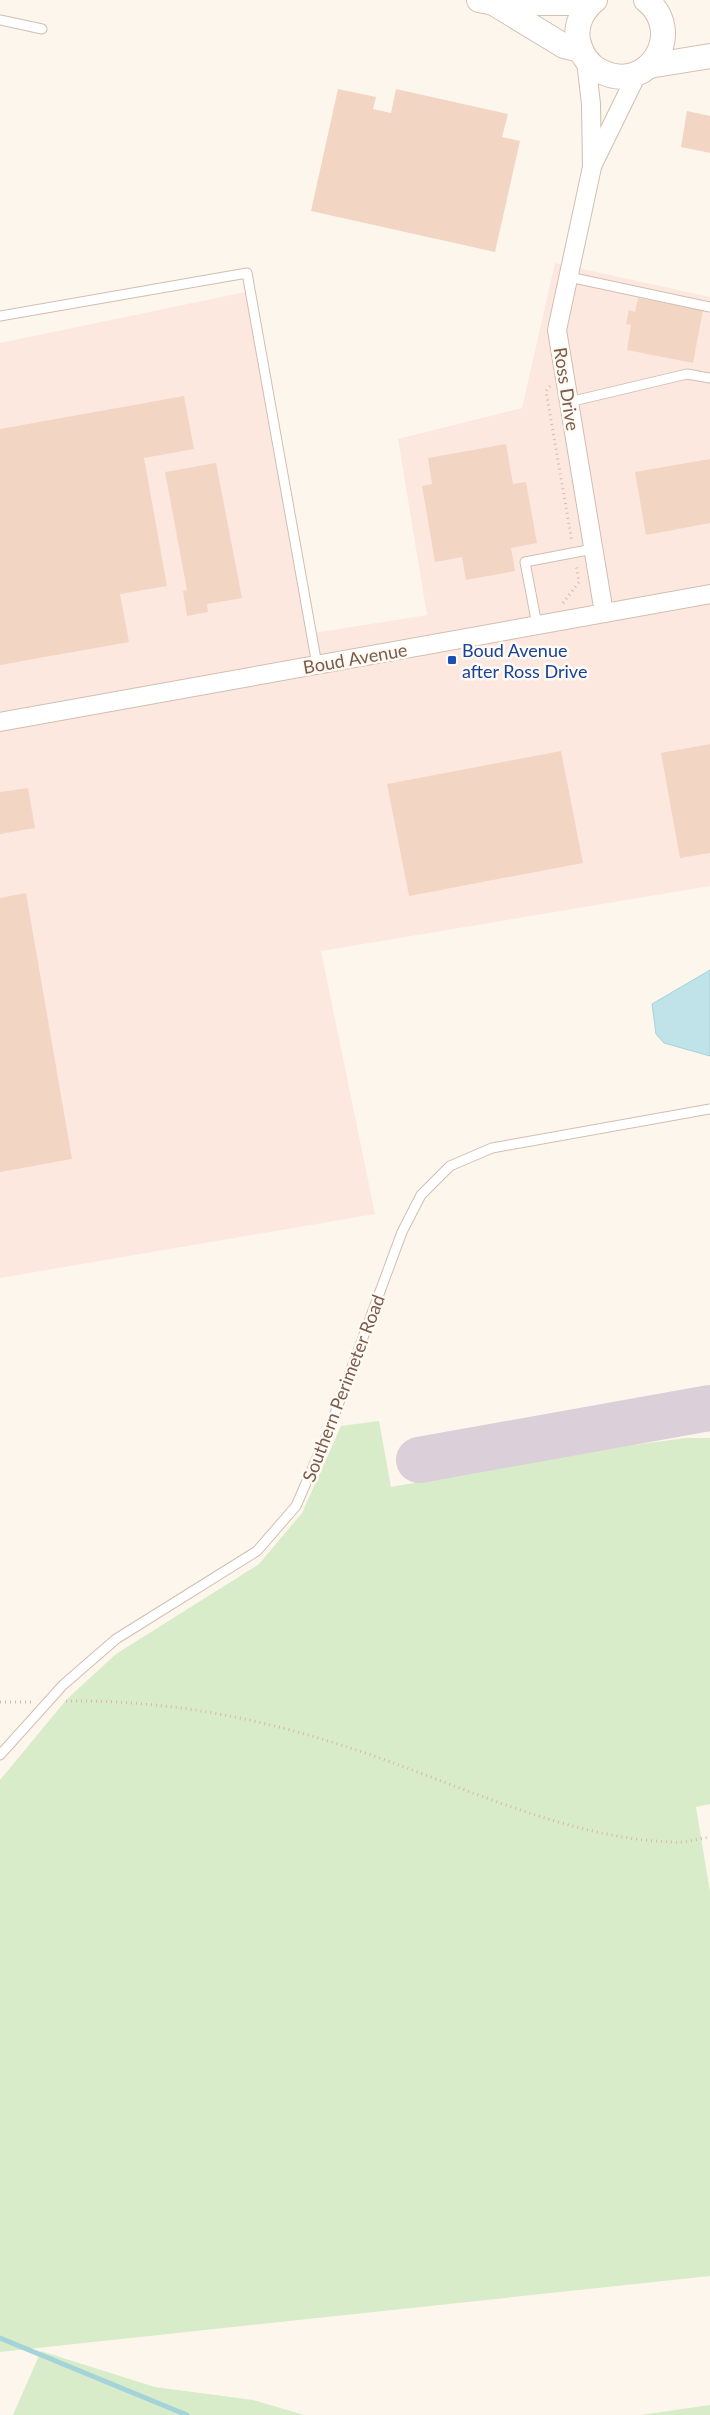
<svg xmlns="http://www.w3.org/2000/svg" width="710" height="2415" font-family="Lato,sans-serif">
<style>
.commercial{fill:#fde8e0}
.green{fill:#d8ecc9}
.water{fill:#bfe3e8;stroke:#a5d3da}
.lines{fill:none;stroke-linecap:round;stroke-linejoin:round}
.stream{stroke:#a5d3da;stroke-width:5}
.taxiway{stroke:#dbcfda;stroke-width:46}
.building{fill:#f3d5c3}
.lane-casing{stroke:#d1beb0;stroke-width:11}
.street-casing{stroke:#d1beb0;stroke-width:20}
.secondary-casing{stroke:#d6c0b0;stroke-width:26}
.path{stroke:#d9b8a5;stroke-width:3;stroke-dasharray:1 4;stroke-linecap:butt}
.lane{stroke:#fff;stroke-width:9}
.street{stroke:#fff;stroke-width:18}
.secondary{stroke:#fff;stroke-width:24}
.transit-dot{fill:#1a4fb4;stroke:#fffaf3;stroke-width:2}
.labels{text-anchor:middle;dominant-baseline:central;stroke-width:5;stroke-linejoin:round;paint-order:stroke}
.street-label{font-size:18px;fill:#7a5c4d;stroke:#fffaf3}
.transit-label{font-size:18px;fill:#164399;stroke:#fffaf3;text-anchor:start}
</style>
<rect width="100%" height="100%" fill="#fdf6ec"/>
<!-- commercial -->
<polygon class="commercial" points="555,263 710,297 710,886 321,951 375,1214 0,1278 0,343 255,290 314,633 427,615 398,439 522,408"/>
<!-- green -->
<g class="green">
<polygon points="379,1421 391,1487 626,1446 686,1438 710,1438 710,1804 696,1807 710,1892 710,2276 0,2352 0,1780 67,1699 116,1654 259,1564 302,1513 341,1426"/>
<polygon points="41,2351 155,2387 253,2400 304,2415 13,2415"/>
<polygon points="710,2405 710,2415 641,2415"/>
</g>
<!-- water -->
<polygon class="water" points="710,970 710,1056 664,1043 656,1034 652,1004"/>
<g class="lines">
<!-- stream -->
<polyline class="stream" points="0,2338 187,2415"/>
<!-- taxiway -->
<polyline class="taxiway" points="419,1460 710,1408"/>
</g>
<!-- building -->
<g class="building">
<polygon points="338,89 376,97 373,109 391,113 396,89 508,114 502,137 520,141 495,252 311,211"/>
<polygon points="687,111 710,116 710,153 681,147"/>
<polygon points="638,298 703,310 693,363 627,350 631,325 626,324 629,310 635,312"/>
<polygon points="184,396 194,449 144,458 167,586 120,594 129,642 0,665 0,429"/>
<polygon points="506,444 513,484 526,482 537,543 511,548 515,571 466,580 462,557 435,562 422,486 432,484 428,458"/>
<polygon points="710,459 710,523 646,535 635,472"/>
<polygon points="216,463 242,598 207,604 208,612 187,616 183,591 187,590 165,472"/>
<polygon points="710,744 710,853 680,858 661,753"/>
<polygon points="561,751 583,863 409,896 387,784"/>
<polygon points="28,788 35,828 0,834 0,792"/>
<polygon points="26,893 72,1159 0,1172 0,898"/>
</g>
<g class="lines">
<defs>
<g id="lane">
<polyline points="0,20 42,29"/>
<polyline points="569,277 710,307"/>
<polyline points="0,316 247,273 317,665"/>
<polyline points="569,402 687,374 710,378"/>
<polyline points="537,625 525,562 593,549"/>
<polyline points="0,1755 63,1685 116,1639 257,1551 296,1506 327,1435 402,1232 421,1195 450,1166 492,1148 710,1109"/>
</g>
<g id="street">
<polyline points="586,61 591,104 592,167 557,330 604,613"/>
<polyline points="593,164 637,74"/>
<polyline points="0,722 710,594"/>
</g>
<g id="secondary">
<polyline points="479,0 494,3 590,3"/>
<path d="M595,0c-12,9 -20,25 -17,40 3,15 11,26 24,32 47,22 84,-40 44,-72"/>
<polyline points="495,4 564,46 581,50"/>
<polyline points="649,66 710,56"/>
</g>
</defs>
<!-- lane casing -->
<use href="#lane" class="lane-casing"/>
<!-- street casing -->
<use href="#street" class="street-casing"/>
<!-- secondary casing -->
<use href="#secondary" class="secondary-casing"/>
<!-- path -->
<g class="path">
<polyline points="550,386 546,391 572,542"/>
<polyline points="563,603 579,582 576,565"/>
<path d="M66,1701c96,-1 186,15 278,45 105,33 219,93 329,96 12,1 25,-3 37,-5"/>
<polyline points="0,1702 32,1702"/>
</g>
<!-- lane -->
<use href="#lane" class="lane"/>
<!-- street -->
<use href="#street" class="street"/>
<!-- secondary -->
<use href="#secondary" class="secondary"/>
</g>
<!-- markers -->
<rect class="transit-dot" x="447" y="655" width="10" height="10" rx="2.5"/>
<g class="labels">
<!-- street labels -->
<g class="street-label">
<text transform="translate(567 389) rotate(81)">Ross Drive</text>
<text transform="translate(355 658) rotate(-10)">Boud Avenue</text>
<text transform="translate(343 1388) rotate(-69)">Southern Perimeter Road</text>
</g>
<!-- transit labels -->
<g class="transit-label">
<text x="462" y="650">Boud Avenue<tspan x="462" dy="21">after Ross Drive</tspan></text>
</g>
</g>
</svg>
